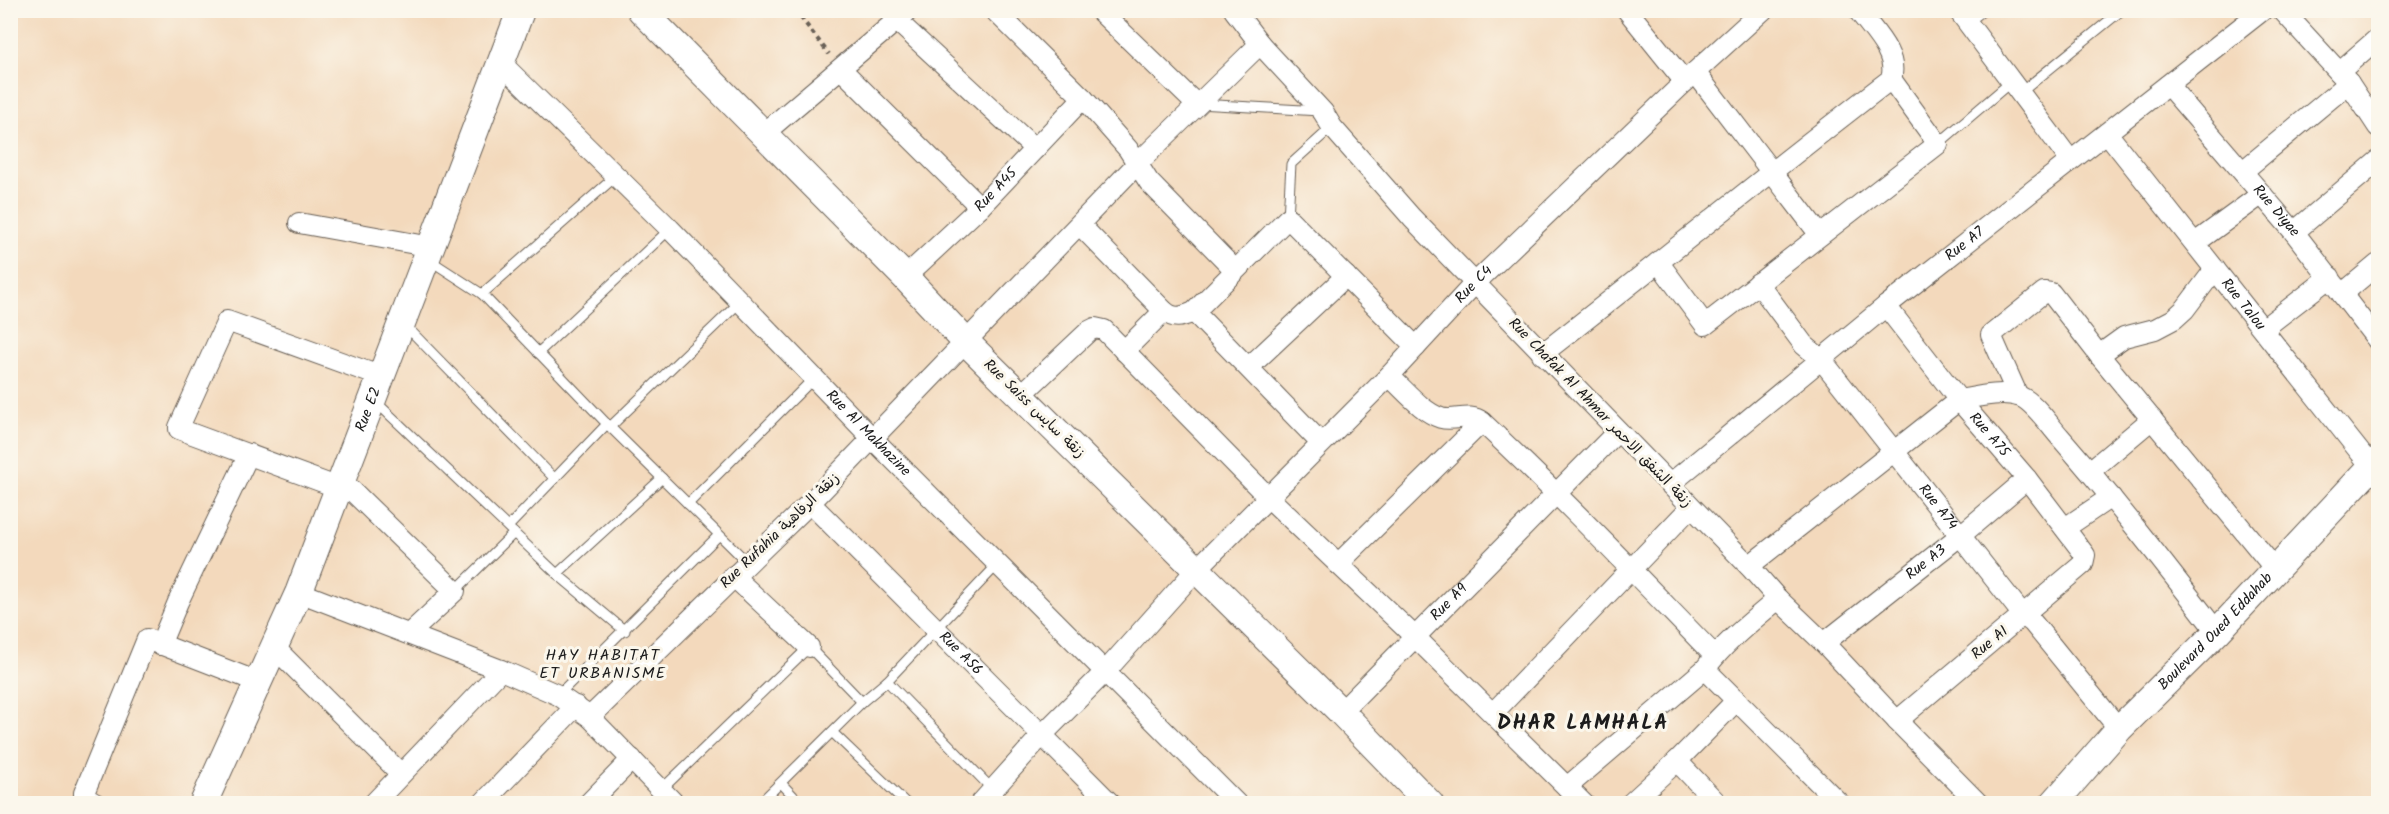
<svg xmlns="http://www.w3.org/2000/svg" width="2389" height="814" font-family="Kalam,'Playpen Sans Arabic',sans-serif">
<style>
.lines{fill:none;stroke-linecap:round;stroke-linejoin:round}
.lane-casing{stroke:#675e54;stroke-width:11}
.street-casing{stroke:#675e54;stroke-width:22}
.secondary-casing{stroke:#675e54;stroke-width:29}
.path{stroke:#675e54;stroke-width:4;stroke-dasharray:4.5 4.5;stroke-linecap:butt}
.lane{stroke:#fff;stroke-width:9}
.street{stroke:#fff;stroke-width:20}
.secondary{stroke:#fff;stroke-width:27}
.labels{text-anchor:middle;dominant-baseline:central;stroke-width:6;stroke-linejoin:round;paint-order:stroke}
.street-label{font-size:15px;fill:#1c1c1c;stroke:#fbf7ec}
.neighbourhood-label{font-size:16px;letter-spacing:1.5px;fill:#1c1c1c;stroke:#fbf7ec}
.district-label{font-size:21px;font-weight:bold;letter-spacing:1.5px;fill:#1c1c1c;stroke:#fbf7ec}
</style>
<rect width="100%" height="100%" fill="#fbf7ec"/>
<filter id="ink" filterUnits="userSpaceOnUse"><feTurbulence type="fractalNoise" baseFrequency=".0167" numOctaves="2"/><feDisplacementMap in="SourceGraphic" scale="12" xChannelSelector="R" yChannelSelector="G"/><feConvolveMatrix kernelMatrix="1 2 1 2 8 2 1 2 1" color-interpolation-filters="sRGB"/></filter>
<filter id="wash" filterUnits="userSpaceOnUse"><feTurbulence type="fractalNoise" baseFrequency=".008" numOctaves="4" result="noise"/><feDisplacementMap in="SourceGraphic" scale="24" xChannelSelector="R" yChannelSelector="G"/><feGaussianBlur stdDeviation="1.35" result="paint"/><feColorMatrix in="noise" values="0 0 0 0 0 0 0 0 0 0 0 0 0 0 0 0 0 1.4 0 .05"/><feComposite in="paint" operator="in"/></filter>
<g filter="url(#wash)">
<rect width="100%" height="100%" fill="#f3d9bc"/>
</g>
<g filter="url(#ink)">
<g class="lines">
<defs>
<g id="lane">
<polyline points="1967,23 1984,10"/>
<polyline points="2020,93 2122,10"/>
<polyline points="1199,104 1320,111"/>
<polyline points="1938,144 2012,81"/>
<polyline points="1288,218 1291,164 1332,127"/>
<polyline points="428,259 482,294 607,424 748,563"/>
<polyline points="482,294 616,176"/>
<polyline points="404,324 555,479"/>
<polyline points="538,353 670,229"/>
<polyline points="375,401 557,574 625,631"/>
<polyline points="610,427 740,302"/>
<polyline points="688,504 814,378"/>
<polyline points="508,527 607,424"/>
<polyline points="557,574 662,478"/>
<polyline points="455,591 514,533"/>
<polyline points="887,681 993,790"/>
<polyline points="558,695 719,535"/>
<polyline points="832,732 907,804"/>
<polyline points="781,783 801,804"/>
<polyline points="662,789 809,647 862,702"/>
<polyline points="759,804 862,702 887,681 998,564"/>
</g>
<g id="street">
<polyline points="994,10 1083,98 1128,149 1149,182 1235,270"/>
<polyline points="1099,10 1196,104"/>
<polyline points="1234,10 1260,44 1323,112 1332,127 1412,218 1749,566 1778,599 1824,643 1897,721 1979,804"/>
<polyline points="1627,10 1685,82"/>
<polyline points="1958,10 2070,160"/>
<polyline points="2282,10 2349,83 2378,127"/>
<polyline points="897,21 1035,149"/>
<path id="s1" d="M502,64l168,165 203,210 364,365"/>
<polyline points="841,69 980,207"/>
<polyline points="1695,72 1820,235"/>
<polyline points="2339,72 2378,38"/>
<path id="s2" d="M2168,85l126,147 84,109"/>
<path id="s3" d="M2107,133l271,342"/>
<polyline points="762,135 909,10"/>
<polyline points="2243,171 2349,83"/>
<polyline points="299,223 432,247"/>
<path d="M1080,225l84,86c11,9 17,6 30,1l94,-94 128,129"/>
<polyline points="2294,232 2378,161"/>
<polyline points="2195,243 2262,194"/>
<polyline points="1659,263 1705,325 1938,144 1891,79"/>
<path id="s4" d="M905,277l75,-70 103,-109"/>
<path id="s5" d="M1758,283l46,62 17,14 202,256 10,8 86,106"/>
<polyline points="2342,294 2378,264"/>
<path id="s6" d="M1886,306l73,94 68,79 58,76 -2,9 -186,157"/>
<polyline points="1194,312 1321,443"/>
<polyline points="2263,329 2330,277"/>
<polyline points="1124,351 1164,311"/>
<path d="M1542,354c117,-91 231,-185 349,-275 8,-25 -19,-49 -33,-69"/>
<polyline points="2099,355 2124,337 2155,329 2174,319 2185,309 2215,269"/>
<polyline points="1249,367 1346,276"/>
<path d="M1389,376c15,13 33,36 52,42 14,4 28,-6 41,4 80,75 156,155 233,234"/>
<polyline points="1020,396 1089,331 1095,328 1104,330 1267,496 1414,636 1584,804"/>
<polyline points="2018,396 1991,335 2044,292 2051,293 2099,355 2275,569"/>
<polyline points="2090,471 2152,419"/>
<polyline points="342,481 455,591 409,634"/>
<path id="s7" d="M1670,484l216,-178 377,-296"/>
<polyline points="339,488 179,429 179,427 227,321 382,377"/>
<path id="s8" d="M810,503l301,301"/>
<polyline points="2065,528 2111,497"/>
<polyline points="1338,564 1482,422"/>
<path d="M1749,566l210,-166c18,-3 41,-9 59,-4 14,3 32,30 42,41 55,63 106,129 157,195"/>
<polyline points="733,576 809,647"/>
<polyline points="299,592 501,670 558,695 590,717 675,804"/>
<path id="s9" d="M1824,643l137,-108 66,-56"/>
<polyline points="160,645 178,602 249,454"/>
<polyline points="274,647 401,774"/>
<polyline points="1705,669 1840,804"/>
<path id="s10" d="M1341,712l277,-281"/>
<polyline points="1493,713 1691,507"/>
<polyline points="590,717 810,503 1138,163 1260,44"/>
<polyline points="1677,761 1718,804"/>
<path d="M1567,787l138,-118c20,-27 47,-48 73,-70"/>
<polyline points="96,804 84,797 84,793 147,639 258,682"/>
<polyline points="373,804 501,670"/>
<polyline points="482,804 576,706"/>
<polyline points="588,804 632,759"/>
<path id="s11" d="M980,804l62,-69 63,-63 91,-102 193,-194 86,-93 220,-211 68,-62"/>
<polyline points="1630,804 1677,761 1737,700"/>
</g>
<g id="secondary">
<polyline points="641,10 905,277 965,341 1341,712 1430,804"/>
<path id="s12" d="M203,804l96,-212 222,-582"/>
<path id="s13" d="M2053,804l66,-75 98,-97 161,-172"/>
</g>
</defs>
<!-- lane casing -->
<use href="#lane" class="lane-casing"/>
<!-- street casing -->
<use href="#street" class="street-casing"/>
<!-- secondary casing -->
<use href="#secondary" class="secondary-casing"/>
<!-- path -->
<polyline class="path" points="795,10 829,54"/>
<!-- lane -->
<use href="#lane" class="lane"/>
<!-- street -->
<use href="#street" class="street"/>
<!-- secondary -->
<use href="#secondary" class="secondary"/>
</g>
</g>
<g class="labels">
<!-- street labels -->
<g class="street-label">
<text stroke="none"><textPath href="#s4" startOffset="126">Rue A45</textPath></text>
<text stroke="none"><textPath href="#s2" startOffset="166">Rue Diyae</textPath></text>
<text stroke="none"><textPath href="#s7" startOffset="380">Rue A7</textPath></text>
<text stroke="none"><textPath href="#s11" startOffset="717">Rue C4</textPath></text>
<text stroke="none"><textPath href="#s3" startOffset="219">Rue Talou</textPath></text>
<text transform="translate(1034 409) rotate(44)">Rue Saiss زنقة سايس</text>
<text stroke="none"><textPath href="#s12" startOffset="428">Rue E2</textPath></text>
<text transform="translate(1600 413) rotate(46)">Rue Chafak Al Ahmar زنقة الشفق الاحمر</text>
<text stroke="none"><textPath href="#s1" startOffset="520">Rue Al Makhazine</textPath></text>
<text stroke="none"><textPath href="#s6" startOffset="165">Rue A75</textPath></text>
<text stroke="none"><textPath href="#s5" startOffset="288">Rue A74</textPath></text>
<text transform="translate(780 531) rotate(-44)">Rue Rufahia زنقة الرفاهية</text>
<text stroke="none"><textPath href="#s9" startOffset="130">Rue A3</textPath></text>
<text stroke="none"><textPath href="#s10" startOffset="154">Rue A9</textPath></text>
<text stroke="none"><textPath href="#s13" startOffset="237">Boulevard Oued Eddahab</textPath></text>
<text transform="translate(1990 643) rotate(-40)">Rue A1</text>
<text stroke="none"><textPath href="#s8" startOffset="213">Rue A56</textPath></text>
</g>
<!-- neighbourhood labels -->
<g class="neighbourhood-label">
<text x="603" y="655">HAY HABITAT<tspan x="603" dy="18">ET URBANISME</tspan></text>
</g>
<!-- district labels -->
<g class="district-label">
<text x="1583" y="723">DHAR LAMHALA</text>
</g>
</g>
<!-- margin -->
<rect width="2389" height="814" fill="none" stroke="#fbf7ec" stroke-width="36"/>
</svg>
